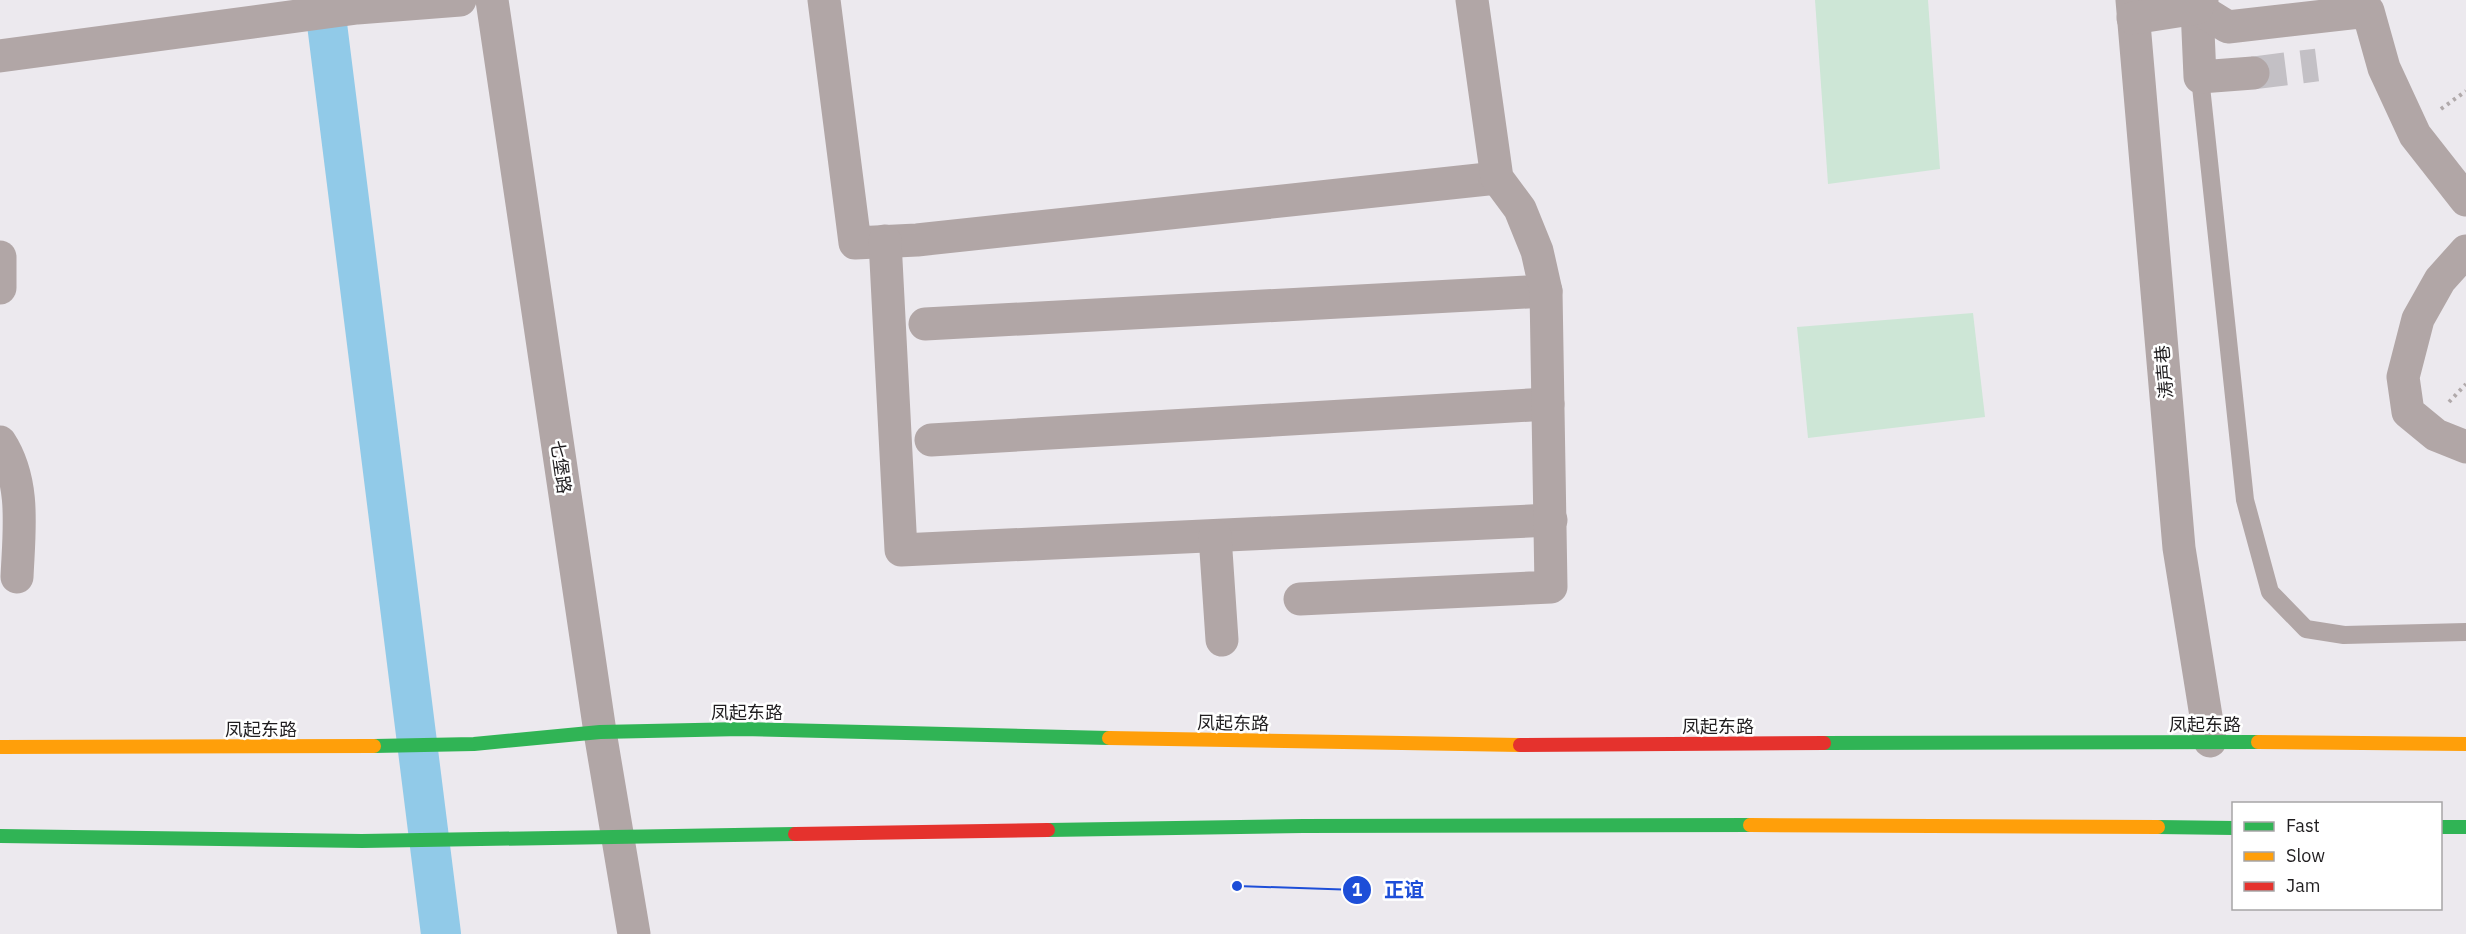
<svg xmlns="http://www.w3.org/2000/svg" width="2466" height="934" font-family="'IBM Plex Sans','Noto Sans SC',sans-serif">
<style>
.green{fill:#cde6d6}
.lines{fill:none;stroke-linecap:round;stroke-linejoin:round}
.canal{stroke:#91cae8;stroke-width:40}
.street-tunnel{stroke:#c3c0c5;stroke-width:33;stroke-dasharray:33 16;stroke-linecap:butt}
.path{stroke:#b0a9aa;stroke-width:4;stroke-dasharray:3 4.5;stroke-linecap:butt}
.lane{stroke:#b1a6a6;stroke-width:18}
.street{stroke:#b1a6a6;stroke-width:33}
.fast{stroke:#30b455;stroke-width:14}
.slow{stroke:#ff9f0a;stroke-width:14}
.jam{stroke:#e5322d;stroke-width:14}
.labels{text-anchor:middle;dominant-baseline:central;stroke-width:5;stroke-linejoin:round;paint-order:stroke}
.street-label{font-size:18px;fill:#201e20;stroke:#fff}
.leader{fill:none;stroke:#1d4ed8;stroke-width:2}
.callout-dot{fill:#1d4ed8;stroke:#fff;stroke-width:2}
.mark-label{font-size:18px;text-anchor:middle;font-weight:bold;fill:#fff}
.callout-label{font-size:20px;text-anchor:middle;font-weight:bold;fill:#1d4ed8;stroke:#fff;stroke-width:5;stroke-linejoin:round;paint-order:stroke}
</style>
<rect width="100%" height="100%" fill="#ece9ee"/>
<!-- green -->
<g class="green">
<polygon points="1815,0 1928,0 1940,169 1828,184"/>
<polygon points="1973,313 1985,417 1808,438 1797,327"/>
</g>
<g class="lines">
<!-- canal -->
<polyline class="canal" points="324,0 441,934"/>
<!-- street-tunnel -->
<polyline class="street-tunnel" points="2253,73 2317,65"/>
<!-- path -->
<g class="path">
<polyline points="2441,109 2466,91"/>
<polyline points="2449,402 2466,384"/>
</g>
<!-- lane -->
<polyline class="lane" points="2200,77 2245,500 2270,592 2306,629 2344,635 2466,632"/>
<!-- street -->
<g class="street">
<polyline points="492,0 600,732 634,934"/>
<polyline points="824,0 855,243 917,240 1497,178"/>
<polyline points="2132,0 2179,548 2210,741"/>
<polyline points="2202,0 2197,8 2200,77 2253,73"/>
<polyline points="2197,8 2228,27 2368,11 2384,68 2415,135 2466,200"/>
<polyline points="2133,18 2197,8 2197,0"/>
<polyline points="0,56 357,8 460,0"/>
<polyline points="885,241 901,550 1551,520"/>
<polyline points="2466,251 2440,280 2418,319 2403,377 2408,412 2436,435 2466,447"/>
<polyline points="0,257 0,288"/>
<polyline points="925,324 1546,291"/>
<polyline points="931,440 1548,404"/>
<path d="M0,442c26,40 19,89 17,135"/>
<polyline points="1215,536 1222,640"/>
<polyline points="1300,599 1551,587 1546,291 1537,251 1520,209 1497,178 1472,0"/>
</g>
<!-- fast -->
<g class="fast">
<polyline points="1824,743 2258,742"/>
<polyline points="374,746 474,744 600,732 742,729 1109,738"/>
<polyline points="2158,827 2234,828"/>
<polyline points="2440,827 2466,827"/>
<polyline points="1048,830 1303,826 1750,825"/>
<polyline points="0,836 362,841 795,834"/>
</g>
<!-- slow -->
<g class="slow">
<polyline points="1109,738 1520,745"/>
<polyline points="2258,742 2466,744"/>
<polyline points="0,747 374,746"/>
<polyline points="1750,825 2158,827"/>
</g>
<!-- jam -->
<g class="jam">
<polyline points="1520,745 1824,743"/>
<polyline points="795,834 1048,830"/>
</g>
</g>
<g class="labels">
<!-- street labels -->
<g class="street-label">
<text transform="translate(2164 372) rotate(-95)">涛声巷</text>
<text transform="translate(561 467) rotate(82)">七堡路</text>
<text x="747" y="712">凤起东路</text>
<text transform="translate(1233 723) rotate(1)">凤起东路</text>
<text x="2205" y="724">凤起东路</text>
<text x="1718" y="726">凤起东路</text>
<text x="261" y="729">凤起东路</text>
</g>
</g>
<!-- callouts -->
<path class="leader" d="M1237 886L1357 890"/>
<g class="callout-dot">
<circle cx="1237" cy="886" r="6"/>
<circle cx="1357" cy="890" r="15"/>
</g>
<g class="mark-label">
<text x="1357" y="896">1</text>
</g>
<g class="callout-label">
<text x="1404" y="897">正谊</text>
</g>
<!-- legend -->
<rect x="2232" y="802" width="210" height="108" fill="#ffffff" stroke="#a6a5a6" stroke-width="1.5"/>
<rect x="2244" y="822" width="30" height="9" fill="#30b455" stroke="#a6a5a6" stroke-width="1.5"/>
<text x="2286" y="832" font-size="18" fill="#201e20">Fast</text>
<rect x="2244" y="852" width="30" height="9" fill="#ff9f0a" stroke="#a6a5a6" stroke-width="1.5"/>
<text x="2286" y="862" font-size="18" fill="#201e20">Slow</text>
<rect x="2244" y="882" width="30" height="9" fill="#e5322d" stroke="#a6a5a6" stroke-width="1.5"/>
<text x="2286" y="892" font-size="18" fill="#201e20">Jam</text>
</svg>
